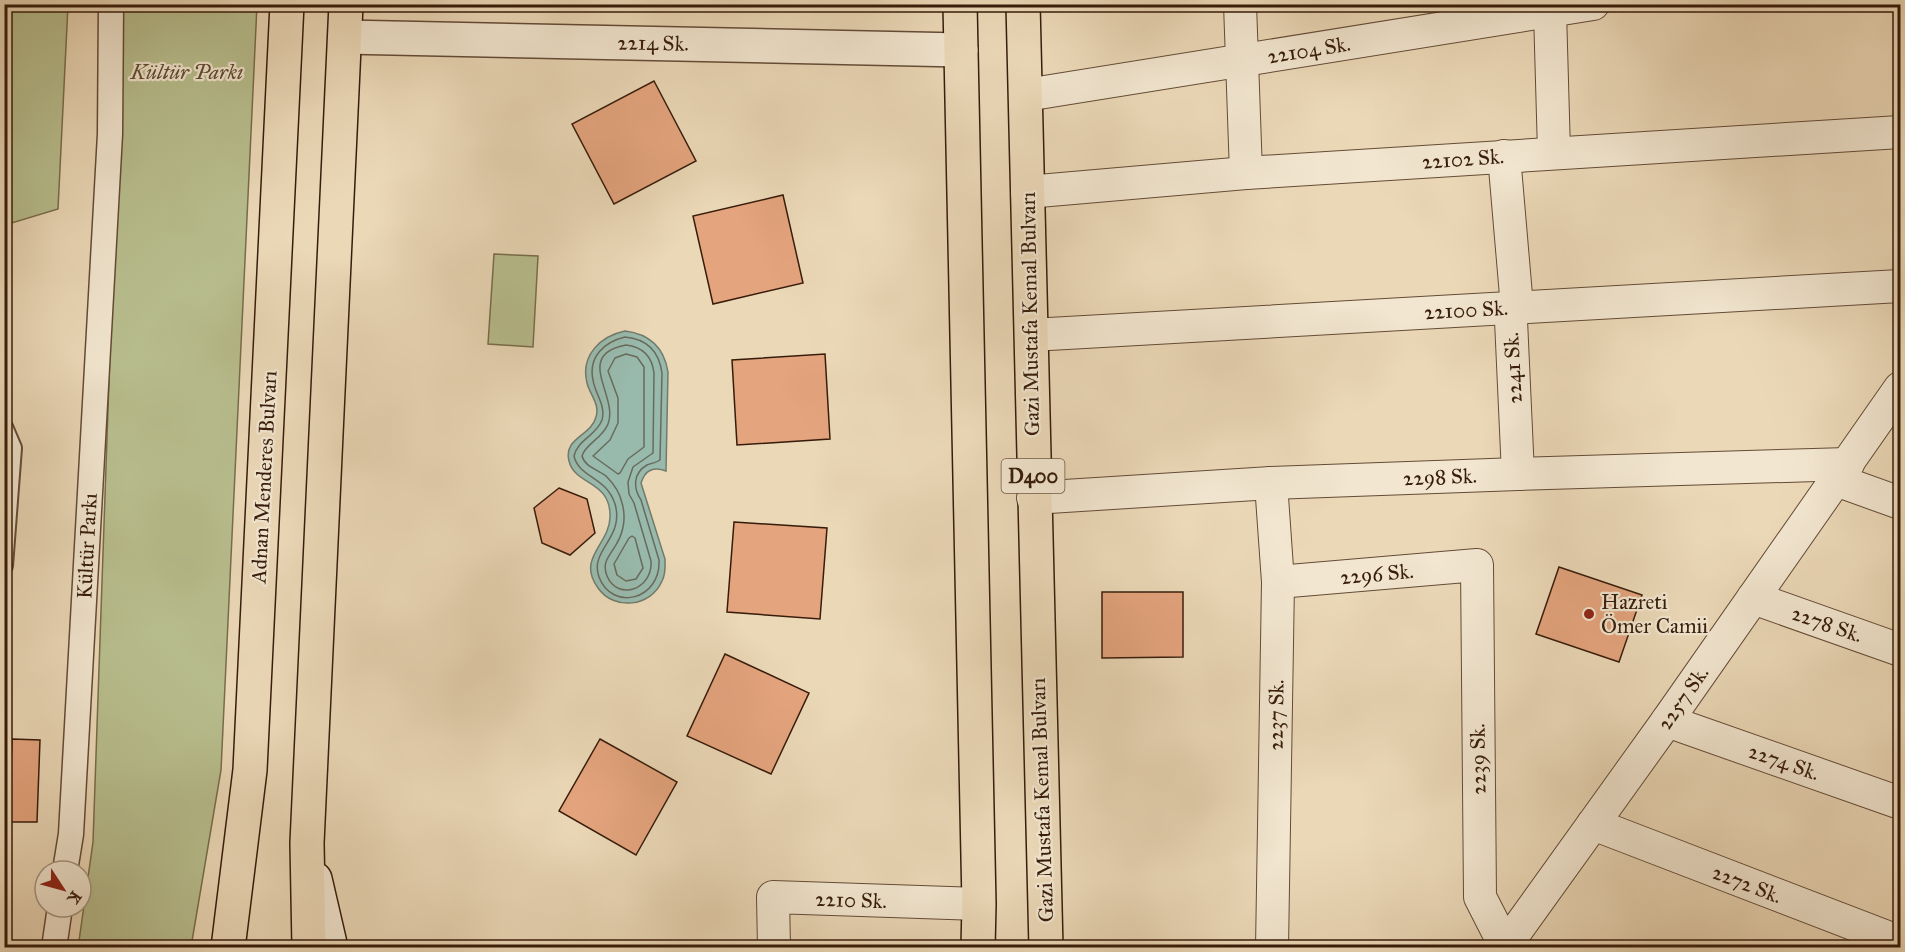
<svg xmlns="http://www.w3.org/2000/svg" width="1905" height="952" font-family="'IM FELL Great Primer',serif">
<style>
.green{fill:#b8be8e;stroke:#786d4c;stroke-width:1.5}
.water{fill:#98baad;stroke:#717b6c;stroke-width:1.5}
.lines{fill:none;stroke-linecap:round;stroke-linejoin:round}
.shore{stroke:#686b5c;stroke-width:1.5}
.building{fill:#e4a47e;stroke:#371c0b;stroke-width:1.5}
.service-casing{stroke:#644b36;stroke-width:20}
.pedestrian-casing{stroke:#644b36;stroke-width:27}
.minor-casing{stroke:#644b36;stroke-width:34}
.tertiary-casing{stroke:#644b36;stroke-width:36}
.secondary-casing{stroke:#371c0b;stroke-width:36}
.primary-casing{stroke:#371c0b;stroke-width:36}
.trunk-casing{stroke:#371c0b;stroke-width:36}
.service{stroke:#f2e6d0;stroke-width:16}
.pedestrian{stroke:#f2e6d0;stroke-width:24}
.minor{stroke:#f2e6d0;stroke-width:32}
.tertiary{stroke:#f2e6d0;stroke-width:33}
.secondary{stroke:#f2e6d0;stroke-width:33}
.primary{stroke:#ebd8b7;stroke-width:33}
.trunk{stroke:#ebd8b7;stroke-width:33}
.poi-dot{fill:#8f2418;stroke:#f2e6d0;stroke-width:2}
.labels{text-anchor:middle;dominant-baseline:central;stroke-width:4.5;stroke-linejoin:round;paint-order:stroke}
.shield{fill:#f2e6d0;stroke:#6f5946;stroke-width:1.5}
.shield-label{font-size:20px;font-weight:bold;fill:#371c0b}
.street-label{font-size:21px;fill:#371c0b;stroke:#f2e6d0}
.park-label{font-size:21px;font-style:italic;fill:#5e4d32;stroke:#f2e6d0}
.poi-label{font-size:21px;fill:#371c0b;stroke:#f2e6d0;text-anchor:start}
</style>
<rect width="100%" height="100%" fill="#ebd8b7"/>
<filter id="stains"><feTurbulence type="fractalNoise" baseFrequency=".00333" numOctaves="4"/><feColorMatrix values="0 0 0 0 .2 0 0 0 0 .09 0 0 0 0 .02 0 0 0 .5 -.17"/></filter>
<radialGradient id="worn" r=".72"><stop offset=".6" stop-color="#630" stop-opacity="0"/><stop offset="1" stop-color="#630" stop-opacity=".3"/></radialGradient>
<!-- green -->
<g class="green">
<polygon points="5,4 68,5 58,209 5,225"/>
<polygon points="122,5 257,5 221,770 191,947 78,948 93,842"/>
<polygon points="494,254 538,256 533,347 488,344"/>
</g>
<!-- water -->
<path class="water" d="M625,331c25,3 39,16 43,41l-2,99c-12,-5 -21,-1 -25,12l24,76c0,7 1,15 -3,22 -11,26 -48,30 -64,7 -22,-30 12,-44 12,-71 1,-37 -35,-31 -41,-56 -6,-23 22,-25 27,-44 4,-13 -6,-22 -9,-34 -7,-28 14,-47 38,-52z"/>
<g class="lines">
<!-- shore -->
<g class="shore">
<path d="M625,337c22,2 34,14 37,36l-2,87c-4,3 -8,3 -13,5 -14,8 -14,23 -6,35l18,60c2,40 -47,52 -60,17 -10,-27 26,-39 16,-73 -9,-28 -36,-26 -41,-48 4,-17 22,-20 28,-36 4,-15 -7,-26 -9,-40 -5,-23 11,-38 32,-43z"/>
<path d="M626,345c17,2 26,11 28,28l-1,80 -20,14 -5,15 1,12 5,9 17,58c2,28 -33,41 -44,15 -6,-15 4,-21 10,-33 7,-12 9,-27 5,-40 -2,-10 -9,-20 -16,-27 -9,-7 -21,-9 -24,-20 3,-12 21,-18 26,-32 11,-28 -35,-69 18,-79z"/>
<polygon points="626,354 637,357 644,367 644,447 628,459 620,473 618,474 593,456 610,440 618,423 618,398 608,371 615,358"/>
<polygon points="632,536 635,538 643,568 636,579 626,581 617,575 614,564 629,538"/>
</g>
</g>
<!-- building -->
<g class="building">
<polygon points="654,81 696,161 614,204 572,124"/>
<polygon points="783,195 803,283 713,304 693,216"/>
<polygon points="825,354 830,439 737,445 732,360"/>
<polygon points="559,488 587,499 595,533 570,555 542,543 534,508"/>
<polygon points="734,522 827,528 820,619 727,612"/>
<polygon points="1559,567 1642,595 1619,662 1536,634"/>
<polygon points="1102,592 1183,592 1183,657 1102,658"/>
<polygon points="725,654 809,693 771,774 687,736"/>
<polygon points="12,739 40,740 37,822 9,822"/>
<polygon points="600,739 677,782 636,855 559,811"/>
</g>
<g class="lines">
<defs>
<polyline id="service" points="4,427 13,448 4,566"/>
<g id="pedestrian">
<polyline points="65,871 71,834 110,134 111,4"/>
<polyline points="54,948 60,907"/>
</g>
<g id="minor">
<polyline points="1240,4 1246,173"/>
<polyline points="1550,11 1554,152"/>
<polyline points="1026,95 1593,4"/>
<polyline points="1504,156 1517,307 1511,320 1518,474"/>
<polyline points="1027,192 1246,173 1900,132"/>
<polyline points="1031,335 1900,286"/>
<polyline points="1836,480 1900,503"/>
<polyline points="1271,483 1278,582 1272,948"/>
<polyline points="1033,498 1271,483 1518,474 1848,464"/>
<polyline points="1278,582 1477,565 1480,897 1505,946 1509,948"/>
<polyline points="1753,598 1900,650"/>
<polyline points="1667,721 1900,803"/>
<polyline points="1593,824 1900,942"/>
<polyline points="774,948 773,897 979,904"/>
<polyline points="1504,948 1667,721 1900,388"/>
</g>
<polyline id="tertiary" points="345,37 961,50"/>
<polyline id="secondary" points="315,879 331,948"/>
<g id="primary">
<polyline points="228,948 250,770 287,4"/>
<polyline points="309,948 307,843 346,4"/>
</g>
<g id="trunk">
<polyline points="960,4 979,904 978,948"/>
<polyline points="1023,4 1046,948"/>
</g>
</defs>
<!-- service casing -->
<use href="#service" class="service-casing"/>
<!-- pedestrian casing -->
<use href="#pedestrian" class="pedestrian-casing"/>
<!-- minor casing -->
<use href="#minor" class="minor-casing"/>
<!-- tertiary casing -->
<use href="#tertiary" class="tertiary-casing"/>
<!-- secondary casing -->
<use href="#secondary" class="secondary-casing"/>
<!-- primary casing -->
<use href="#primary" class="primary-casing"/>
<!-- trunk casing -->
<use href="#trunk" class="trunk-casing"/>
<!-- service -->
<use href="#service" class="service"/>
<!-- pedestrian -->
<use href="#pedestrian" class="pedestrian"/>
<!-- minor -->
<use href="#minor" class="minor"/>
<!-- tertiary -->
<use href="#tertiary" class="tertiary"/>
<!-- secondary -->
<use href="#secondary" class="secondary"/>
<!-- primary -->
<use href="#primary" class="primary"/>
<!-- trunk -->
<use href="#trunk" class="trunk"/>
</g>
<!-- markers -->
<circle class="poi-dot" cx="1589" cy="614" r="6"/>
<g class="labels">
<!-- shield labels -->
<rect class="shield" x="1001.5" y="459" width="63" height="34" rx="4.5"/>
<g class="shield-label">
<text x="1033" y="476">D400</text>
</g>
<!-- street labels -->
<g class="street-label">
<text transform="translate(653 43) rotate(1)">2214 Sk.</text>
<text transform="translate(1309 50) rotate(-9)">22104 Sk.</text>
<text transform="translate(1463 159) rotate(-4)">22102 Sk.</text>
<text transform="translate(1466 310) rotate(-3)">22100 Sk.</text>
<text transform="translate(1030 314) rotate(-91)">Gazi Mustafa Kemal Bulvarı</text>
<text transform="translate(1513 368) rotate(-93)">2241 Sk.</text>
<text transform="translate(264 477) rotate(-87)">Adnan Menderes Bulvarı</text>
<text transform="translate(1440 477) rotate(-2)">2298 Sk.</text>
<text transform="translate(87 546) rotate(-87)">Kültür Parkı</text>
<text transform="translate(1377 574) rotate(-5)">2296 Sk.</text>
<text transform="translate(1827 624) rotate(19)">2278 Sk.</text>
<text transform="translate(1683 698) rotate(-55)">2257 Sk.</text>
<text transform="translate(1276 715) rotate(-89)">2237 Sk.</text>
<text transform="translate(1478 759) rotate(-91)">2239 Sk.</text>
<text transform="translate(1784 762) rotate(19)">2274 Sk.</text>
<text transform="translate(1042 800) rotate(-92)">Gazi Mustafa Kemal Bulvarı</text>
<text transform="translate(1747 884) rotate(21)">2272 Sk.</text>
<text transform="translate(851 900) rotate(2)">2210 Sk.</text>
</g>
<!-- park labels -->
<g class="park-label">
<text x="187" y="72">Kültür Parkı</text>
</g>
<!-- poi labels -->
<g class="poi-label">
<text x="1601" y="602">Hazreti<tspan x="1601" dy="24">Ömer Camii</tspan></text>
</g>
</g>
<!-- margin -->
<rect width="1905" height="952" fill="none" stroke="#ebd8b7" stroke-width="24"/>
<rect x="6" y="6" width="1893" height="940" fill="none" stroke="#371c0b" stroke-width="3"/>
<rect x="12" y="12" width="1881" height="928" fill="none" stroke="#371c0b" stroke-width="1.5"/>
<!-- north arrow -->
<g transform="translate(63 889) rotate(126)"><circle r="28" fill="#f2e6d0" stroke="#a79581" stroke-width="1.5"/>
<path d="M0-4.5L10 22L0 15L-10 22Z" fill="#8f2418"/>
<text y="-9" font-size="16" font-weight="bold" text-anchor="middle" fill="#371c0b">K</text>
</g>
<rect width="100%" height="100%" filter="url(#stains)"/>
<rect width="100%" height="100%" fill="url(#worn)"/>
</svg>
